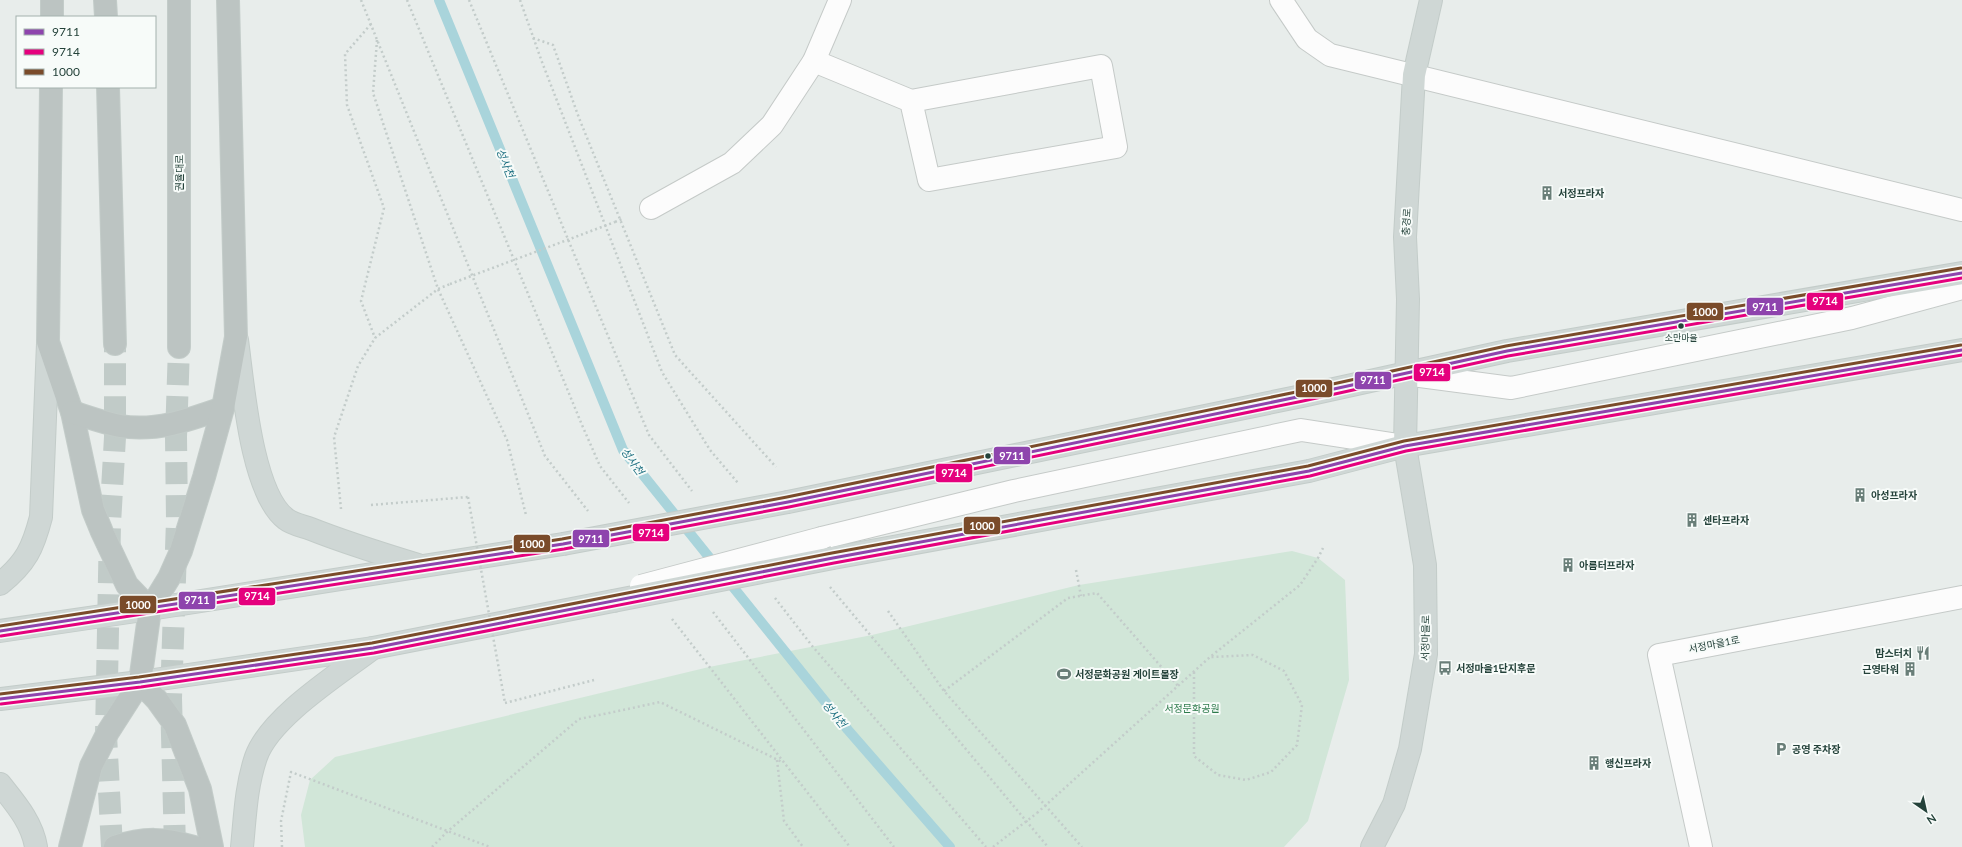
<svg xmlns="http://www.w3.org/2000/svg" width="1962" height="847" font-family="Lato,'Noto Sans KR',sans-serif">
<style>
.green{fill:#d1e6d8}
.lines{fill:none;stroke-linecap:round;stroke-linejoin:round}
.stream{stroke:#a9d4db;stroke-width:10}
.highway-tunnel{stroke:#c1cbc8;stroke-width:22;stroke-dasharray:22 11;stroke-linecap:butt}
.minor-casing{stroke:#c5cac8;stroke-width:24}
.major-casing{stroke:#c3ccc9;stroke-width:24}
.highway-casing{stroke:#c3ccc9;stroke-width:24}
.path{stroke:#c3ccca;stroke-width:2.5;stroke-dasharray:2 3;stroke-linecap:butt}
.minor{stroke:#fcfcfc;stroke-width:22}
.major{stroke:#cfd7d5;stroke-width:22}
.highway{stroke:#bcc4c2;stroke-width:22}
.minor-bridge-casing{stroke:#c5cac8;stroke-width:24;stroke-linecap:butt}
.major-bridge-casing{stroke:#c3ccc9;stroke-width:24;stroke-linecap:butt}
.path-bridge{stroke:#c3ccca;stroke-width:2.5;stroke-dasharray:2 3;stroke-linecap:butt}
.minor-bridge{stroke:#fcfcfc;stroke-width:22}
.major-bridge{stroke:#cfd7d5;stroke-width:22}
.bus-1-casing{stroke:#f7fbf9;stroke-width:6}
.bus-2-casing{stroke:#f7fbf9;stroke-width:6}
.bus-3-casing{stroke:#f7fbf9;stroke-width:6}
.bus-1{stroke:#8e44ad;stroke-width:3}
.bus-2{stroke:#e5007d;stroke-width:3}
.bus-3{stroke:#7a4b2a;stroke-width:3}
.bus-dot{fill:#24423a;stroke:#f7fbf9;stroke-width:1.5}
.labels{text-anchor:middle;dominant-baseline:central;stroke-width:4;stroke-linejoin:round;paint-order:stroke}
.bus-label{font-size:9px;fill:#24423a;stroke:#f7fbf9}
.street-label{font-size:10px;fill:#24423a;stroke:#f7fbf9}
.poi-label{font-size:10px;font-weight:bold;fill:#24423a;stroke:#f7fbf9;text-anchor:start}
.park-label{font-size:10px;fill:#2d7a4b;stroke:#f7fbf9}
.water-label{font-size:11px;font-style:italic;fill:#1c6f80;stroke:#f7fbf9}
.line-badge{stroke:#f7fbf9;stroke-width:1.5}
.badge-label{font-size:11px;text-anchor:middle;font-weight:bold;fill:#fff}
</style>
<rect width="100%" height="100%" fill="#e8edeb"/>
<!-- green -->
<polygon class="green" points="1292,551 1318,558 1345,580 1349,680 1308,821 1284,847 305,847 301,815 310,780 335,757 709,667 872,635 1079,585"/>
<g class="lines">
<!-- stream -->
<polyline class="stream" points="439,0 623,450 848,730 950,847"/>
<!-- highway-tunnel -->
<g class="highway-tunnel">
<polyline points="112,847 106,735 110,524 115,437 115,344"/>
<polyline points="175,847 171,698 177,520 176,437 179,347"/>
</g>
<defs>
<g id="minor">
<polyline points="1281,0 1307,39 1330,55 1962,210"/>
<polyline points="814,61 911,101 1101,66 1116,147 929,180 911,101"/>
<polyline points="651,208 732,163 772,125 814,61 840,0"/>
<polyline points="1405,374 1511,388 1852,318 1962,288"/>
<polyline points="822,538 1014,491 1301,430 1405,446"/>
<polyline points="1701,847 1659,655 1962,597"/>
</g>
<g id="major">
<path d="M237,340c6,43 14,153 49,179 6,5 17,7 25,10 35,14 71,25 107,36"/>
<polyline points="788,502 1302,396 1507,351 1962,273"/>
<polyline points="833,558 1309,471 1405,446 1962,350"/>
<path d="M0,584c26,-21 33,-36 41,-67l7,-174"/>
<polyline points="0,631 150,609 563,544"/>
<polyline points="0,699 140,682 373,648 613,601"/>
<path d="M0,784c15,19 32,38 36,63"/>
<path d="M242,847c3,-30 4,-61 14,-90 14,-40 83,-83 117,-109"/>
<polyline points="1372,847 1394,804 1410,749 1426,654 1425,565 1405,446 1408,299 1405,237 1414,75 1431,0"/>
</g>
<g id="highway">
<polyline points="105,0 106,17"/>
<polyline points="179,0 179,347"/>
<polyline points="52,17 52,0"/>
<polyline points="51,87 48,342 72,412 93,510 102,532 127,585 150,609"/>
<polyline points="108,87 115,344"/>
<path d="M72,412c16,5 32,11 48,14 36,6 69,-6 103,-18"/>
<polyline points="140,682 157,700 175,725 200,789 212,847"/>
<polyline points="70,847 91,766 108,732 140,682 150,609 169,578 181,551 204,477 223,408 236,337 228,0"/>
<path d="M115,847c29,-10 50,-9 79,0"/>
</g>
</defs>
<!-- minor casing -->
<use href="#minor" class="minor-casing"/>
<!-- major casing -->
<use href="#major" class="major-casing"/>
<!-- highway casing -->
<use href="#highway" class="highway-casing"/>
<!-- path -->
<g class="path">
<polyline points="361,0 545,456 588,511"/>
<polyline points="407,0 582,425 600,466 629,503"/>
<polyline points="469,0 649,435 692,491"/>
<polyline points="520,0 542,62 662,372 710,450 738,483"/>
<polyline points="371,24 345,54 347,105 384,208 361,301 375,338"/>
<polyline points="533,38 553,45 579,118 675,355 776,467"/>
<polyline points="377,40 373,93 438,289 507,440 526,515"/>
<polyline points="615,222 622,219"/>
<polyline points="371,505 468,497"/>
<polyline points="341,509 334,437 358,366 375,338 438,289 450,284"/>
<polyline points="1076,570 1081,596"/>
<polyline points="830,587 1048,847"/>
<polyline points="775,598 813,647 986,847"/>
<polyline points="888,611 944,691 1082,847"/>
<polyline points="713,612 894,847"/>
<polyline points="672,619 850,847"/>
<polyline points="1194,672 1194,756 1218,775 1246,780 1271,772 1297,745 1302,705 1284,671 1253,655 1211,657"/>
<polyline points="944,691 1068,598 1097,593 1178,686"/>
<polyline points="505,703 594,680"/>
<polyline points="777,760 784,821 803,847"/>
<polyline points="1037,813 1210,657 1300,585 1318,558 1323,548"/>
<polyline points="282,847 281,821 291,772 490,847"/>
<polyline points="432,847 448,831 579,719 609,713 660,702 782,762"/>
</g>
<!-- minor -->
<use href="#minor" class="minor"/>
<!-- major -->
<use href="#major" class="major"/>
<!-- highway -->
<use href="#highway" class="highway"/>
<defs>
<polyline id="minor-bridge" points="641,586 822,538"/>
<g id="major-bridge">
<polyline points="563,544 788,502"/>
<polyline points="613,601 833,558"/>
</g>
</defs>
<!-- minor-bridge casing -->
<use href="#minor-bridge" class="minor-bridge-casing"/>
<!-- major-bridge casing -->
<use href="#major-bridge" class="major-bridge-casing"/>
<!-- path-bridge -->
<g class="path-bridge">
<polyline points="450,284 615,222"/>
<polyline points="468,497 505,703"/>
<polyline points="993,847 1037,813"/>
</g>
<!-- minor-bridge -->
<use href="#minor-bridge" class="minor-bridge"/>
<!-- major-bridge -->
<use href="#major-bridge" class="major-bridge"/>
<defs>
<g id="bus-1">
<polyline points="0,631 563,544 788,502 1302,396 1507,351 1962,273"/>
<polyline points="0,699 140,682 373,648 833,558 1309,471 1405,446 1962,350"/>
</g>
<g id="bus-2">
<polyline points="1,636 564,549 789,507 1303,401 1508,356 1962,278"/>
<polyline points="1,704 141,687 374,653 834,563 1310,476 1406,451 1962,355"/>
</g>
<g id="bus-3">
<polyline points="0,626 562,539 787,497 1301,391 1506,346 1961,268"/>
<polyline points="0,694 139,677 372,643 832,553 1308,466 1404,441 1961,345"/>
</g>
</defs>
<!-- bus-1 casing -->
<use href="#bus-1" class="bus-1-casing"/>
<!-- bus-2 casing -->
<use href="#bus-2" class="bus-2-casing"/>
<!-- bus-3 casing -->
<use href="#bus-3" class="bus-3-casing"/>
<!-- bus-1 -->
<use href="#bus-1" class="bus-1"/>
<!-- bus-2 -->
<use href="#bus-2" class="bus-2"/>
<!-- bus-3 -->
<use href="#bus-3" class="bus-3"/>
</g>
<!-- icons -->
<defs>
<symbol id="building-bare" viewBox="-9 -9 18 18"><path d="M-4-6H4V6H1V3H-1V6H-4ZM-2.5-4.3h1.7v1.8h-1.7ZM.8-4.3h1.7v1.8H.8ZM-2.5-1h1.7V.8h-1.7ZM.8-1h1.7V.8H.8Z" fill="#697e78" stroke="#f7fbf9" stroke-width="2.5" paint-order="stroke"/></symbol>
<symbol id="restaurant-bare" viewBox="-9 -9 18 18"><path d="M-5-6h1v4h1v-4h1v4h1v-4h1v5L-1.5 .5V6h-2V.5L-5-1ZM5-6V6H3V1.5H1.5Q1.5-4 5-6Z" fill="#697e78" stroke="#f7fbf9" stroke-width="2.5" paint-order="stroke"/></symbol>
<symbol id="bus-bare" viewBox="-9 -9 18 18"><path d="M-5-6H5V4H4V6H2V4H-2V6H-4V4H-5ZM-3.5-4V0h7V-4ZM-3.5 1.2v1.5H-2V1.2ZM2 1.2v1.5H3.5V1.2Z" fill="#697e78" stroke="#f7fbf9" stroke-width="2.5" paint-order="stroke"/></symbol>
<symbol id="stadium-bare" viewBox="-9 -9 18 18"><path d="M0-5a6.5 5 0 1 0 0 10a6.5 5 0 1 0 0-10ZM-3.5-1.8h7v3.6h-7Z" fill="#697e78" stroke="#f7fbf9" stroke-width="2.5" paint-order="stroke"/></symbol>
<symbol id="parking-bare" viewBox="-9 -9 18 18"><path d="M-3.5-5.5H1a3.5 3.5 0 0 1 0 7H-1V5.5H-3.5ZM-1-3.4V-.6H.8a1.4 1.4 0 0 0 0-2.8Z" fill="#697e78" stroke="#f7fbf9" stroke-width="2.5" paint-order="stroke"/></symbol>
</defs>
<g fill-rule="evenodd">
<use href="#building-bare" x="1537" y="183" width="20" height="20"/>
<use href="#building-bare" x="1850" y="485" width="20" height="20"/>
<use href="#building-bare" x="1682" y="510" width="20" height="20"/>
<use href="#building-bare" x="1558" y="555" width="20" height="20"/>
<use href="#restaurant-bare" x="1913" y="643" width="20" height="20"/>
<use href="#bus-bare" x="1435" y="658" width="20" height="20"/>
<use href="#building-bare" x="1900" y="659" width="20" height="20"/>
<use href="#stadium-bare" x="1054" y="664" width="20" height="20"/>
<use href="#parking-bare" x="1771" y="739" width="20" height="20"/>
<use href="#building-bare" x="1584" y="753" width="20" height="20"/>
</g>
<!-- markers -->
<g class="bus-dot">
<circle cx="1681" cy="326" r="3.5"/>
<circle cx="988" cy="456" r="3.5"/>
</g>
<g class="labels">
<!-- bus labels -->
<g class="bus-label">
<text x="1681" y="337">소만마을</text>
</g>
<!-- street labels -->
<g class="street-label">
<text transform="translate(179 173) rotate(-90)">권율대로</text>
<text transform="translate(1406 222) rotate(-87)">충경로</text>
<text transform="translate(1425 638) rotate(-89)">서정마을로</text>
<text transform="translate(1714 644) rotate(-11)">서정마을1로</text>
</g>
<!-- poi labels -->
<g class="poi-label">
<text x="1558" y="193">서정프라자</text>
<text x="1871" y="495">아성프라자</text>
<text x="1703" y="520">센타프라자</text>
<text x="1579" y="565">아름터프라자</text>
<text x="1912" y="653" text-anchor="end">맘스터치</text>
<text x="1456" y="668">서정마을1단지후문</text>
<text x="1899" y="669" text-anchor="end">근영타워</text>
<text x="1075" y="674">서정문화공원 게이트볼장</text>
<text x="1792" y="749">공영 주차장</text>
<text x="1605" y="763">행신프라자</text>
</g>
<!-- park labels -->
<g class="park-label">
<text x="1192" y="708">서정문화공원</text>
</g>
<!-- water labels -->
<g class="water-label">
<text transform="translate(506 163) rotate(68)">성사천</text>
<text transform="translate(633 461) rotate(54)">성사천</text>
<text transform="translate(835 714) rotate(51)">성사천</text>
</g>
</g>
<g class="line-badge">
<rect x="1806" y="292" width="38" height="19" rx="4" fill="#e5007d"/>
<rect x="1746" y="297" width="38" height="19" rx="4" fill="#8e44ad"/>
<rect x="1686" y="302" width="38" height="19" rx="4" fill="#7a4b2a"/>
<rect x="1413" y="363" width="38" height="19" rx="4" fill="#e5007d"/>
<rect x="1354" y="371" width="38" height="19" rx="4" fill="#8e44ad"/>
<rect x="1295" y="379" width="38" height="19" rx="4" fill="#7a4b2a"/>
<rect x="993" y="446" width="38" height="19" rx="4" fill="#8e44ad"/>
<rect x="935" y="463" width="38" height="20" rx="4" fill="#e5007d"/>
<rect x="963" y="516" width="38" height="19" rx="4" fill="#7a4b2a"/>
<rect x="632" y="523" width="38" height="19" rx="4" fill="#e5007d"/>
<rect x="572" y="529" width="38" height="19" rx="4" fill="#8e44ad"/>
<rect x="513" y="534" width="38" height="19" rx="4" fill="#7a4b2a"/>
<rect x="238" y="587" width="38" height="19" rx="4" fill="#e5007d"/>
<rect x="178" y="591" width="38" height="19" rx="4" fill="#8e44ad"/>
<rect x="119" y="595" width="38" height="19" rx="4" fill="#7a4b2a"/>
</g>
<g class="badge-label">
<text x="1825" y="305">9714</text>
<text x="1765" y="311">9711</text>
<text x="1705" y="316">1000</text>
<text x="1432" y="376">9714</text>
<text x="1373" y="384">9711</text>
<text x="1314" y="392">1000</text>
<text x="1012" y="460">9711</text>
<text x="954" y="477">9714</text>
<text x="982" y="530">1000</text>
<text x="651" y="537">9714</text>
<text x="591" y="543">9711</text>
<text x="532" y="548">1000</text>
<text x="257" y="600">9714</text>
<text x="197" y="604">9711</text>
<text x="138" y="609">1000</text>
</g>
<!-- legend -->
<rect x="16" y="16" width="140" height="72" fill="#f7fbf9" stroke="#a3b1ad"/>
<rect x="24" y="29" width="20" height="6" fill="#8e44ad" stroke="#a3b1ad"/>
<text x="52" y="36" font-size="12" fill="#24423a">9711</text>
<rect x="24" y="49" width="20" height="6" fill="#e5007d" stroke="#a3b1ad"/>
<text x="52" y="56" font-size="12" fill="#24423a">9714</text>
<rect x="24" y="69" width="20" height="6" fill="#7a4b2a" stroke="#a3b1ad"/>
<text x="52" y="76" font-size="12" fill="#24423a">1000</text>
<!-- north arrow -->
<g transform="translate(1926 811) rotate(146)" stroke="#f7fbf9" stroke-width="3" paint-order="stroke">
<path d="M0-3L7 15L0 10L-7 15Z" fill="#24423a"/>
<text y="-6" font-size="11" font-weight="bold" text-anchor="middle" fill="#24423a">N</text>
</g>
</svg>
